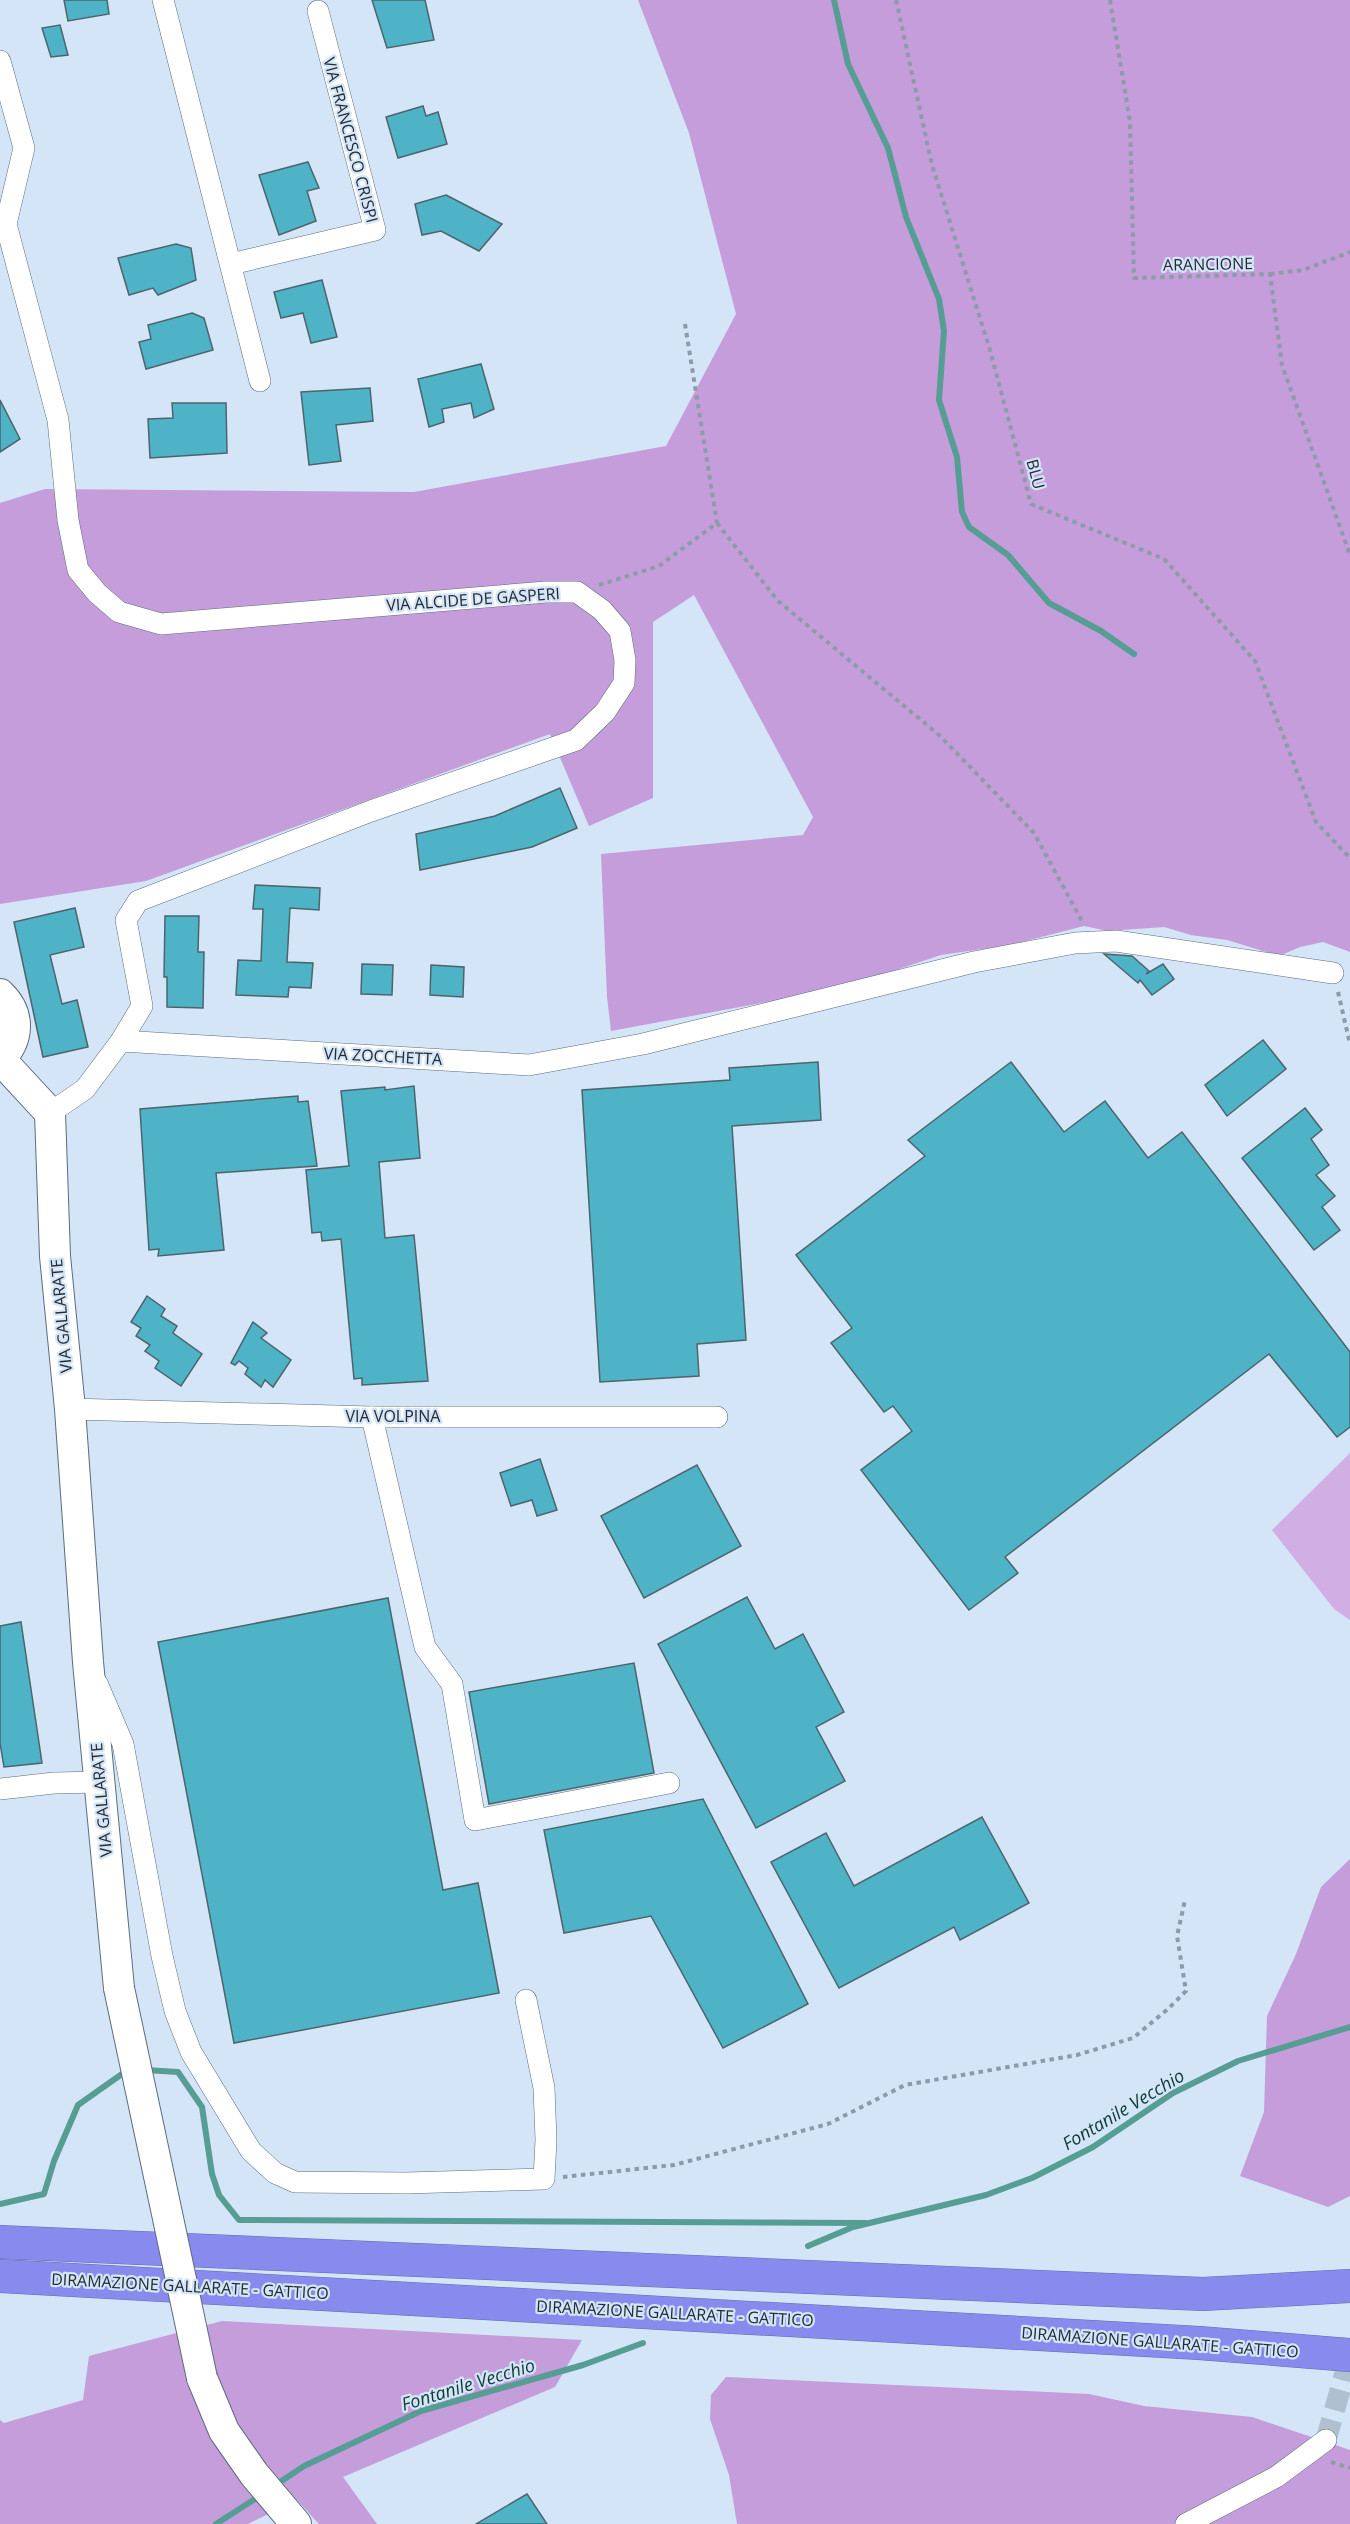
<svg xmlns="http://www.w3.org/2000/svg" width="1350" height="2524" font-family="'Open Sans',sans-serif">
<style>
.green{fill:#d1aee4}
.forest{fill:#c59ddb}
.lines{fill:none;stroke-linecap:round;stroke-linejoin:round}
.stream{stroke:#569e94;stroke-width:6}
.building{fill:#4fb3c8;stroke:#4c656b;stroke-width:1.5}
.street-tunnel{stroke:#b0c0d0;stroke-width:21;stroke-dasharray:21 10;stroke-linecap:butt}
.street-casing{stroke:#5b6c7c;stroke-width:22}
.secondary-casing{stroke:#5b6c7c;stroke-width:32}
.highway-casing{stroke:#6569ac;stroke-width:34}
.path{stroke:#8d9ba8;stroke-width:4;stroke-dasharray:4.5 4.5;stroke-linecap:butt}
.street{stroke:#fff;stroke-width:21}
.secondary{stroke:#fff;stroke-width:30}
.highway{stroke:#888bed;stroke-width:33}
.secondary-bridge-casing{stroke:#5b6c7c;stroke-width:32;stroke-linecap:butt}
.secondary-bridge{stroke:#fff;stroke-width:30}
.labels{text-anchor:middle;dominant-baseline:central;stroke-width:4.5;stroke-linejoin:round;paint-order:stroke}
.street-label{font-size:16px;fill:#242b32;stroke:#d3e5f7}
.water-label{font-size:18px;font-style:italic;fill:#0d3c35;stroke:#d3e5f7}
</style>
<rect width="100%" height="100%" fill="#d3e5f7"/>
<!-- green -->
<polygon class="green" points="1350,1453 1350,1620 1334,1609 1272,1530"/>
<!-- forest -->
<g class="forest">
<polygon points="638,0 1350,0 1350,952 1323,942 1300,947 1279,956 1227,940 1191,935 1164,927 1108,931 1084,926 1010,945 941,955 854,984 821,992 611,1031 607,997 601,854 803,835 813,817 694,595 653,622 653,798 589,826 550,734 146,881 0,904 0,503 45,489 414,492 666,446 736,314 689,133"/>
<polygon points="1350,1859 1350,2196 1328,2207 1240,2176 1264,2112 1267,2016 1296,1954 1321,1887"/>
<polygon points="222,2321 582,2340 555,2387 343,2477 377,2524 319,2524 297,2500 248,2524 0,2524 0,2420 4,2423 83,2400 89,2356"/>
<polygon points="726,2377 1089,2394 1144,2406 1252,2417 1350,2450 1350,2524 737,2524 729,2475 710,2419 711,2395"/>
</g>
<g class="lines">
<!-- stream -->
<g class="stream">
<polyline points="834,0 848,64 888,148 906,217 939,299 944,331 939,400 957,457 962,512 969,527 1008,555 1049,603 1101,631 1134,654"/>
<polyline points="145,2070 178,2072 202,2107 212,2174 219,2195 239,2220 866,2223"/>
<polyline points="0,2204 44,2194 54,2161 78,2105 129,2069"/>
<polyline points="808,2246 853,2227 986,2195 1032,2178 1093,2147 1173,2093 1238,2061 1350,2027"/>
<polyline points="274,2486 304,2466 421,2411 583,2365 643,2343"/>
<polyline points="216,2524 261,2495"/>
</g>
</g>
<!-- building -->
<g class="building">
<polygon points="64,0 107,0 109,14 68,21"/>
<polygon points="372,0 425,0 434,40 387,48"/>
<polygon points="60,25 68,55 51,57 42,28"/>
<polygon points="423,106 426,116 438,112 447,144 398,158 386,117"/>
<polygon points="308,162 319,188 307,191 316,221 279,235 259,175"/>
<polygon points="446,195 502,224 479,251 441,231 422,235 415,204"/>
<polygon points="176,244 191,248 196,280 158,295 153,288 129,295 118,258"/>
<polygon points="322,280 337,337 311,343 303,313 281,318 274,292"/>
<polygon points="192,313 204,318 213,350 146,369 139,342 151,339 148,325"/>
<polygon points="481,364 494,409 474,418 471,403 442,409 444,422 429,427 418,379"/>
<polygon points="370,388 373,421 336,425 341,461 309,465 301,392"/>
<polygon points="0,400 20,439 0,452"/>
<polygon points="172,403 226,403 227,453 150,458 148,419 173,418"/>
<polygon points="560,788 577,828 532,847 420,870 416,834 495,816"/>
<polygon points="255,885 320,888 319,910 290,908 287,962 313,963 311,988 289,987 288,997 236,995 238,960 261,961 263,909 253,909"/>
<polygon points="75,908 84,947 50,955 62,1004 77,1000 88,1047 43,1057 14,922"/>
<polygon points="165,916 199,916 198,952 204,952 203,1008 167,1007 167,977 164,977"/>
<polygon points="1104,954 1132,956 1149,971 1146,974 1163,964 1174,979 1152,995 1140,980 1138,983"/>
<polygon points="362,964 393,965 392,995 361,994"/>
<polygon points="431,965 464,967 463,997 430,995"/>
<polygon points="1263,1040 1286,1069 1227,1116 1205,1085"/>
<polygon points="818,1062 821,1120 732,1126 746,1340 697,1344 699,1376 600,1382 582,1090 730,1080 729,1068"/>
<polygon points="1011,1062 1064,1132 1105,1101 1148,1158 1182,1132 1350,1352 1350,1427 1337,1437 1269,1354 1005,1557 1018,1573 969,1610 861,1470 912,1431 893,1406 884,1412 831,1343 852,1328 796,1255 925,1156 908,1140"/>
<polygon points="414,1086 420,1158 379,1162 385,1238 414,1235 428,1381 362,1385 362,1378 354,1379 341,1239 322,1241 321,1232 312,1233 306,1170 349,1166 341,1091 385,1087 385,1090"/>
<polygon points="298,1096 298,1102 308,1101 317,1166 216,1173 224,1250 158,1256 159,1249 149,1250 140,1109"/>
<polygon points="1305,1108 1322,1130 1311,1139 1329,1165 1316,1175 1335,1196 1322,1207 1340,1230 1314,1250 1242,1158"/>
<polygon points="147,1296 165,1309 161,1316 177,1326 173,1333 202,1354 181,1386 155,1368 159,1361 145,1351 150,1345 136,1336 141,1328 131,1322"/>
<polygon points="253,1322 267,1333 261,1338 291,1360 273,1387 265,1380 261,1387 245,1374 248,1368 239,1361 235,1365 231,1363"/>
<polygon points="540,1459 557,1510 537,1516 532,1500 511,1506 500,1473"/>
<polygon points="697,1465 741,1546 644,1598 601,1516"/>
<polygon points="747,1597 775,1649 803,1634 844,1712 816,1727 845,1781 756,1828 658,1644"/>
<polygon points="388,1598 443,1890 478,1883 499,1993 234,2043 158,1642"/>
<polygon points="21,1622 42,1763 4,1767 0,1743 0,1626"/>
<polygon points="634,1663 654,1773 489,1804 469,1692"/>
<polygon points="703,1799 808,2004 723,2048 651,1916 564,1933 544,1830"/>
<polygon points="982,1817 1029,1903 960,1940 954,1927 839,1988 771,1862 826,1833 854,1886"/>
<polygon points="527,2494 547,2524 476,2524"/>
</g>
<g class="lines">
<!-- street-tunnel -->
<polyline class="street-tunnel" points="1326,2440 1350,2355"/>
<defs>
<g id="street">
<polyline points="163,0 260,381"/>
<polyline points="0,61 24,148 6,224 58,420 68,520 78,570 97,593 119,612 161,624 546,592 577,592 602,610 620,631 625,660 624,683 605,712 576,740 371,811 138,901 126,920 142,1006 121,1041 85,1089 50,1113"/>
<polyline points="231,264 375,230 318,11"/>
<polyline points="121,1041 529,1065 643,1044 974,962 1075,943 1116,941 1333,973"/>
<polyline points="70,1409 372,1417 717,1417"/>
<polyline points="372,1417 425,1647 452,1684 475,1820 669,1783"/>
<polyline points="97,1683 123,1744 162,1956 175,2011 191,2052 251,2151 275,2173 295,2182 406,2183 544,2179 546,2140 544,2088 526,2000"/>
<polyline points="0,1789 54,1783 99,1782"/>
<polyline points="1186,2524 1276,2477 1326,2440"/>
</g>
<g id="secondary">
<path d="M0,994c21,20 19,46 0,65"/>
<polyline points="0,1059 50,1113 55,1256 70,1409 88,1662 119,1988"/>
<polyline points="202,2378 224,2431 254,2474 296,2524"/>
</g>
<g id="highway">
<polyline points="0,2242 1203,2294 1350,2286"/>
<polyline points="0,2276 1199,2343 1350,2355"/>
</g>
</defs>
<!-- street casing -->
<use href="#street" class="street-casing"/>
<!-- secondary casing -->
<use href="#secondary" class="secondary-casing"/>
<!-- highway casing -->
<use href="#highway" class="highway-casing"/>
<!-- path -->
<g class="path">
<polyline points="896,0 932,165 990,350 1031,504 1164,559 1255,661 1316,822 1350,858"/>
<polyline points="1110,0 1130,122 1134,278 1270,274 1282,365 1350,555"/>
<polyline points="1270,274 1303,270 1350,252"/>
<polyline points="685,324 717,523"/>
<polyline points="599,585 659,566 717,523 778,601 939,735 1034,833 1083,923"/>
<polyline points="1338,992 1350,1044"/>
<polyline points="563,2177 674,2165 828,2124 905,2085 1077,2055 1133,2038 1168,2009 1186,1991 1177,1936 1185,1900"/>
<polyline points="1331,2462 1350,2468"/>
</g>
<!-- street -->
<use href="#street" class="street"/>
<!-- secondary -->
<use href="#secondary" class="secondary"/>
<!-- highway -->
<use href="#highway" class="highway"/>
<defs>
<polyline id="secondary-bridge" points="119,1988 202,2378"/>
</defs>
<!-- secondary-bridge casing -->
<use href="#secondary-bridge" class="secondary-bridge-casing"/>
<!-- secondary-bridge -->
<use href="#secondary-bridge" class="secondary-bridge"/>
</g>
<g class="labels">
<!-- street labels -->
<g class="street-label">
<text transform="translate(351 140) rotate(75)">VIA FRANCESCO CRISPI</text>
<text transform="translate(1208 264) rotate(-1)">ARANCIONE</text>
<text transform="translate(1036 474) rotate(75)">BLU</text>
<text transform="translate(473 599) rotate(-4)">VIA ALCIDE DE GASPERI</text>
<text transform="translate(383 1056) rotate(3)">VIA ZOCCHETTA</text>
<text transform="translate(61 1316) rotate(-95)">VIA GALLARATE</text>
<text x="393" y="1416">VIA VOLPINA</text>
<text transform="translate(101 1800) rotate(-95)">VIA GALLARATE</text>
<text transform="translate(190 2286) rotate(3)">DIRAMAZIONE GALLARATE - GATTICO</text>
<text transform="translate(675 2313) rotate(3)">DIRAMAZIONE GALLARATE - GATTICO</text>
<text transform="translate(1160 2342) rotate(4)">DIRAMAZIONE GALLARATE - GATTICO</text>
</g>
<!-- water labels -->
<g class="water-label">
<text transform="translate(1123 2109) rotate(-31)">Fontanile Vecchio</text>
<text transform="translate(468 2384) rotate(-17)">Fontanile Vecchio</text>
</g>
</g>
</svg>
